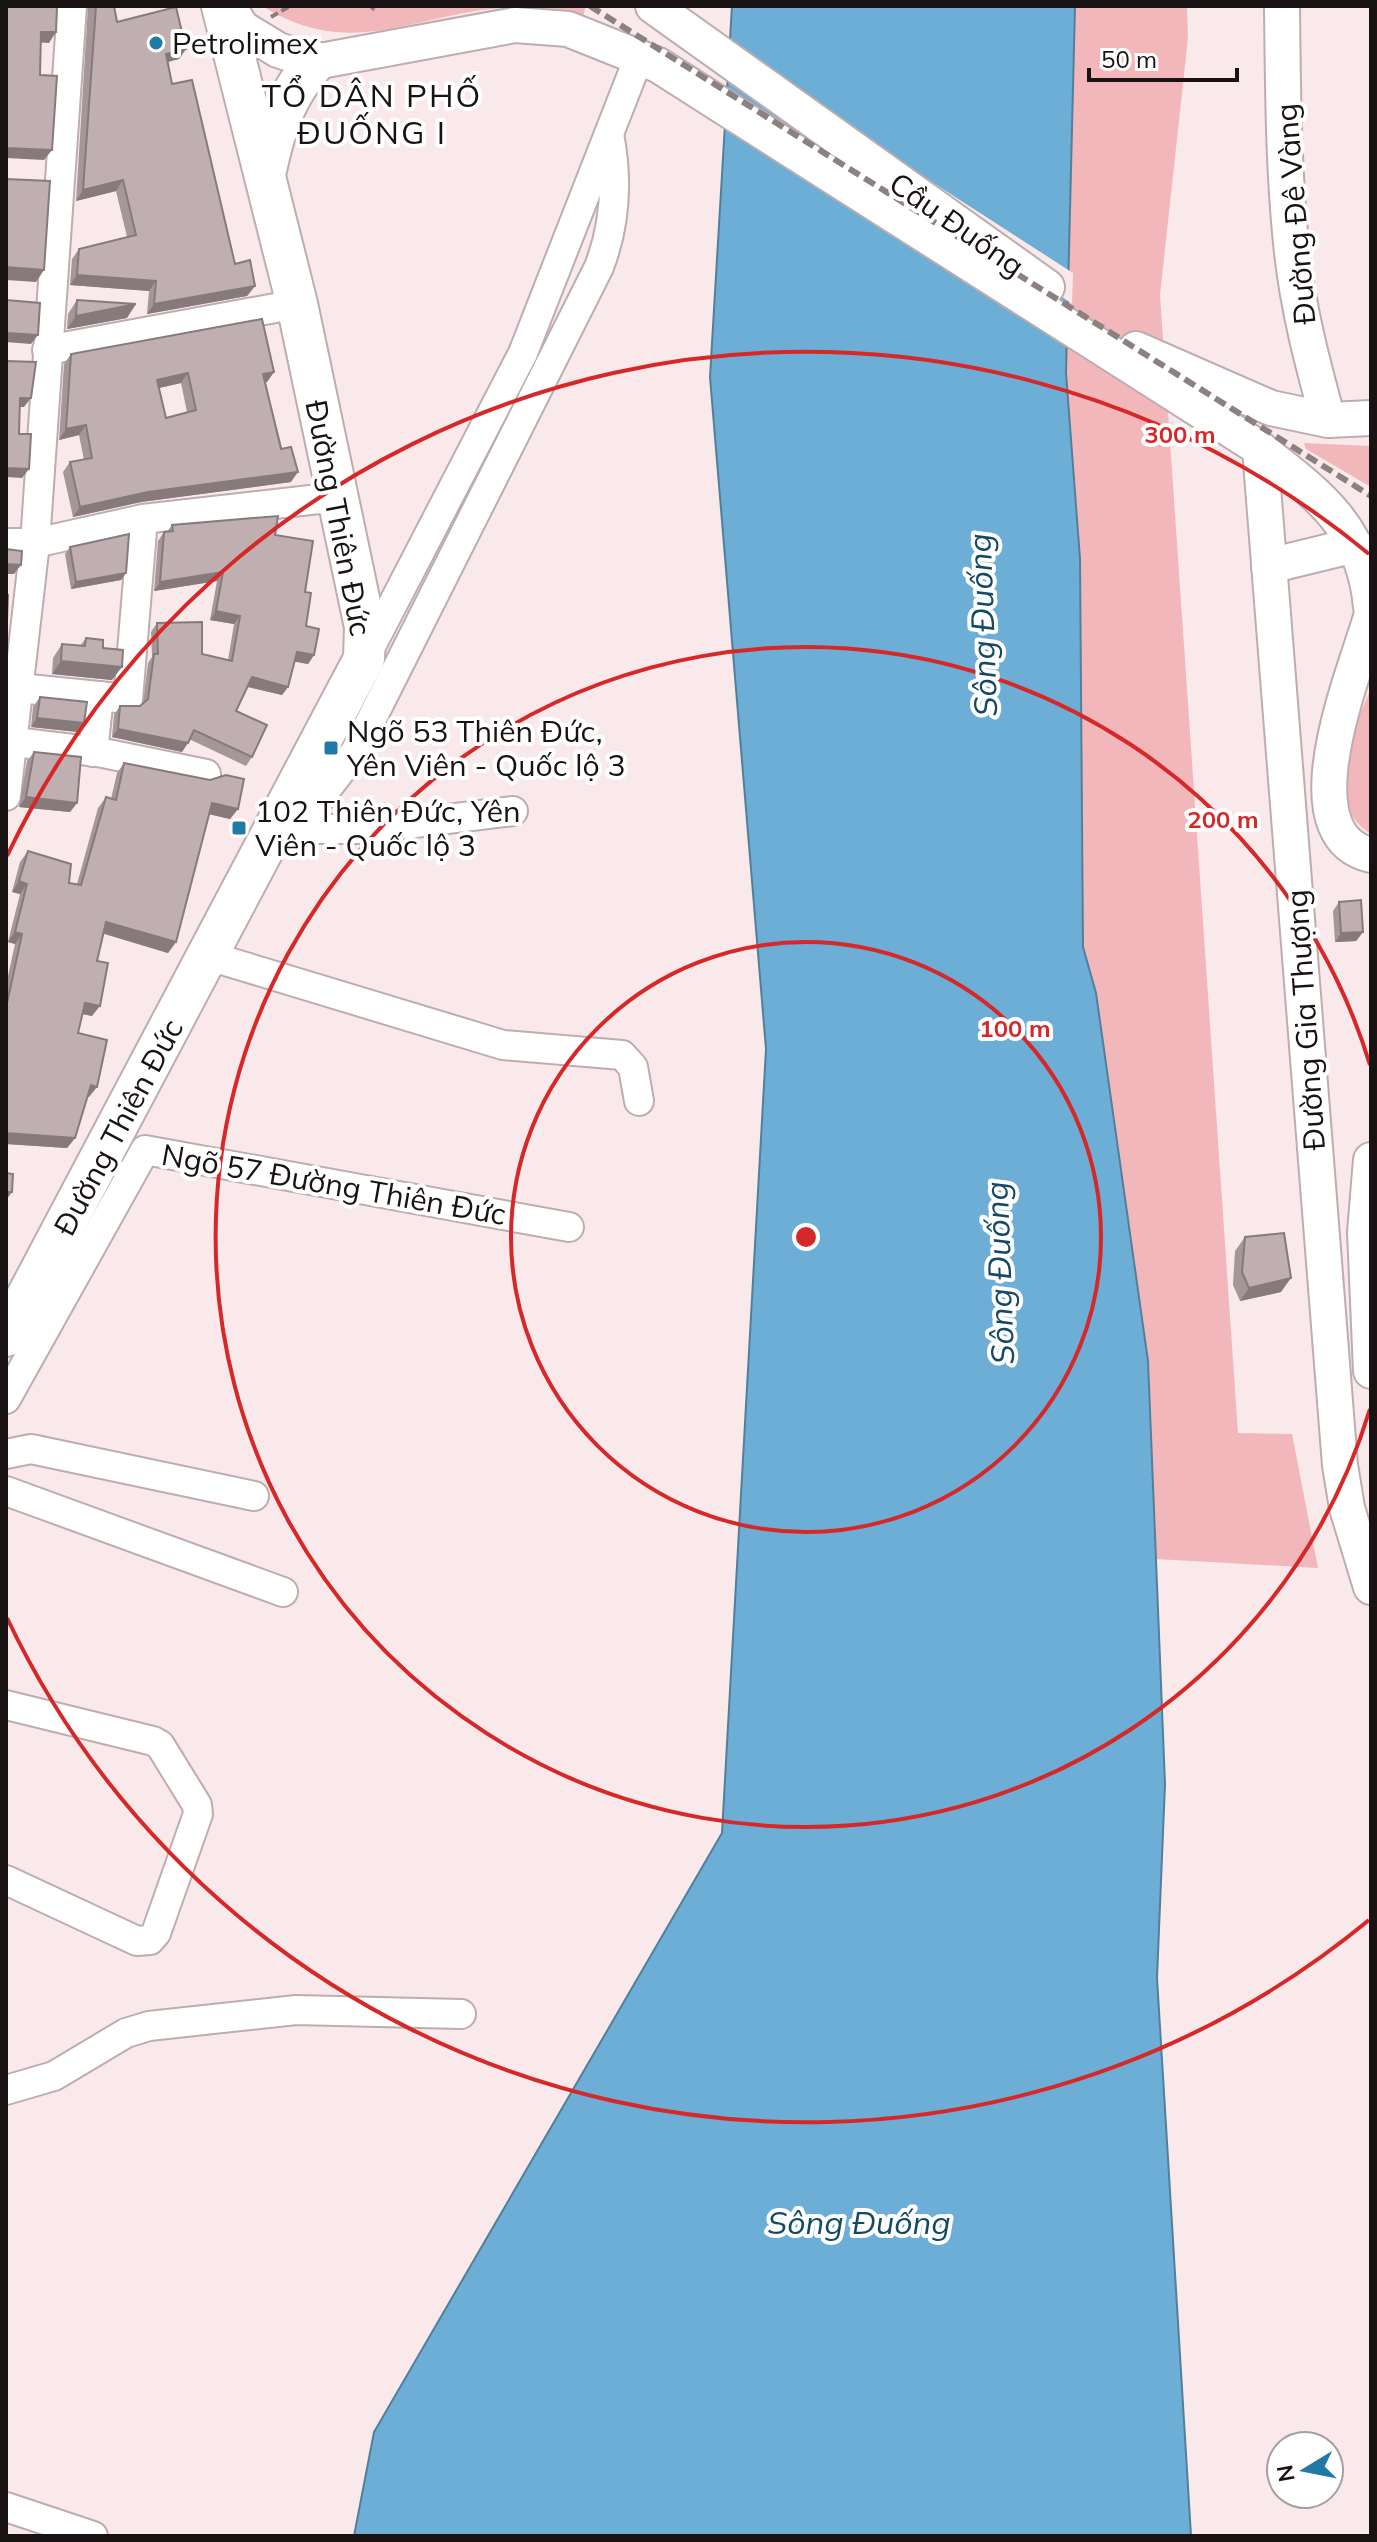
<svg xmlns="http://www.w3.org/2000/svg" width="1377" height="2542" font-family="Mulish,sans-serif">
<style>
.green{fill:#f2b7bb}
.water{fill:#6caed5;stroke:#537f9a;stroke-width:2}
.pier{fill:#fae9ea}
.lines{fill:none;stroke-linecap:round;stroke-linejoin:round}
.minor-casing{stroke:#beadae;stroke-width:32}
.major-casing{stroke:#beadae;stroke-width:38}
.highway-casing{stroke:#beadae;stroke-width:44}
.path{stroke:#897e7e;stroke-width:4;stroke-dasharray:8 4;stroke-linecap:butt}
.minor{stroke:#fff;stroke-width:28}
.major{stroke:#fff;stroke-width:34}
.highway{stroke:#fff;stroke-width:40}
.rail{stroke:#8c8081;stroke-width:6;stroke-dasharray:12 6;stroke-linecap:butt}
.wall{fill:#a59697;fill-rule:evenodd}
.shaded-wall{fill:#867a7b}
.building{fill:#c0afb0;stroke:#867a7b;stroke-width:2;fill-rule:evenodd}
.ring{fill:none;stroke:#d62828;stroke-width:4}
.poi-dot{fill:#1f7aa8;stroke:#fff;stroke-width:3}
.labels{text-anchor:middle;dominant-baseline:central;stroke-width:8;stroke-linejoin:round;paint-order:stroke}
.poi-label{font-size:30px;fill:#181212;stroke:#fff;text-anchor:start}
.street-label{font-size:30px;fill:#181212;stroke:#fff}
.neighbourhood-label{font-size:32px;letter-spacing:2px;fill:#181212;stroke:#fff}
.water-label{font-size:32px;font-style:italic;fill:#144964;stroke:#fff}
.centre{fill:#d62828;stroke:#fff;stroke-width:4}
.ring-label{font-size:24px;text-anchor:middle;font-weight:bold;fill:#d62828;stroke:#fff;stroke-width:8;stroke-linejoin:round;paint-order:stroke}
</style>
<rect width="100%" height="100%" fill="#fae9ea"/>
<!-- green -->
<g class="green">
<path d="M262,6h324l-4,13 -73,-6 -8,-5c-90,7 -150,53 -239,-2z"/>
<polygon points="1075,6 1187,6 1188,38 1160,295 1238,1433 1292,1434 1318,1568 1156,1559 1148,1361 1096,993 1083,947 1080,559 1066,373"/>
<polygon points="1304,443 1371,446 1371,487 1306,449"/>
<path d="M1371,688v146c-53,-34 -19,-100 0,-146z"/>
</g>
<!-- water -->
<polygon class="water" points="732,6 1075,6 1066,373 1080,559 1083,947 1096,993 1148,1361 1165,1784 1157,1978 1191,2536 354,2536 374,2432 722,1833 766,1049 710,377"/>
<!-- pier -->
<polygon class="pier" points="726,49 1073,273 1072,304 725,53"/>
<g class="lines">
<defs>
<g id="minor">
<polyline points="47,350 297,304"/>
<polyline points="6,543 35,543 143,519 337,497"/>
<polyline points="368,652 523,353 639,57"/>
<polyline points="19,688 128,699 143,519"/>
<polyline points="6,741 98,752 206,774"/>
<polyline points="93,752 99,696"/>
<polyline points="6,796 35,543 72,6"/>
<polyline points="296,829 365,829 513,811"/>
<path d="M265,841l31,-12 59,-77 244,-485c17,-44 19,-87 10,-133"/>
<polyline points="209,956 503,1045 622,1055 633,1067 639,1101"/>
<polyline points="6,1399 145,1150 569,1227"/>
<polyline points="6,1454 31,1449 254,1496"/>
<polyline points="6,1491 283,1592"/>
<polyline points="6,1705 153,1741 160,1745 197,1805 198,1814 156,1933 150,1940 137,1941 6,1880"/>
<polyline points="6,2090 54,2076 126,2033 149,2026 296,2010 461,2014"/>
<polyline points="6,2507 93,2536"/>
</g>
<g id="major">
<path d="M228,6l14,22 36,22 37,12 200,-37 53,4 90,36 598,381c60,47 108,79 115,161"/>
<polyline points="653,6 1047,287"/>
<path d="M1282,6c1,82 1,164 10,246 6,57 21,113 36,168"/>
<polyline points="1136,349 1271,408 1328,420 1371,418"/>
<polyline points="1260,449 1340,1465 1347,1508 1371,1587"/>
<polyline points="1269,566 1355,545"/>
<path d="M1371,617c-15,53 -86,218 0,238"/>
<polyline points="1371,1160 1365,1232 1371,1371"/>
</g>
<g id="highway">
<path d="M266,170c9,-43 20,-75 49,-108"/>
<polyline points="6,1336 364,659 365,627 297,304 222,6"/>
</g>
</defs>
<!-- minor casing -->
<use href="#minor" class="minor-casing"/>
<!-- major casing -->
<use href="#major" class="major-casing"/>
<!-- highway casing -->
<use href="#highway" class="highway-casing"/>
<!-- path -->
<g class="path">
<polyline points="372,10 374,6"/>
<polyline points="271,17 290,6"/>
</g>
<!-- minor -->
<use href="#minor" class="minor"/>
<!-- major -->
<use href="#major" class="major"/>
<!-- highway -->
<use href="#highway" class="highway"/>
<!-- rail -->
<polyline class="rail" points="590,6 1371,496"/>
</g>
<!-- wall -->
<g class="wall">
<polygon points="88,6 114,6 117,22 186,49 179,59 168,62 172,84 235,264 255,286 247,296 147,314 149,291 70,285 72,259 79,249 127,237 116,191 76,201"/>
<polygon points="77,300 127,318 67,329 68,314"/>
<path d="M71,354l203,18 -7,10h-2l26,100 -150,20 -68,15 -10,-45 7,-10 14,-2 -5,-25 -20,5 5,-76zM181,383l6,29 -21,6 -7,-30z"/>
<polygon points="172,525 275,535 305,592 306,626 314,655 308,664 294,661 288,687 282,695 247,687 236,711 252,757 246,766 189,739 182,752 112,737 114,715 120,706 140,706 143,704 148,663 152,657 151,632 157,623 202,654 228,660 234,624 210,620 217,581 154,591 158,541 164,532 167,532"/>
<polygon points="70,547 126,573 121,580 71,589 65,554"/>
<polygon points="86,638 103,648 112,680 52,674 53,658 62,644 80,646"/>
<polygon points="40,697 84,723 78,732 31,727 33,707"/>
<polygon points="34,752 77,803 70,812 19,807 27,761"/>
<polygon points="124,763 238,809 230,819 209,814 176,942 168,953 104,934 97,961 92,1016 82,1014 78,1033 89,1097 87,1097 75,1138 67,1148 6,1144 6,985 15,944 8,942 20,894 12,892 20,862 28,851 69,883 77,884 98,808 106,797 111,799 117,773"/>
<polygon points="1339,902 1363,932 1356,941 1335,942 1333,911"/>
<polygon points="1245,1237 1281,1292 1240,1301 1233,1285 1235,1251"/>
</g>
<!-- shaded-wall -->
<g class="shaded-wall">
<polygon points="41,32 56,32 49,43 33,42"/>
<polygon points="186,49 179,59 159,64 166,54"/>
<polygon points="6,148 52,150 44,160 6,158"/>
<polygon points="123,180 116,191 76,201 83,190"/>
<polygon points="6,267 44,270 36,282 6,280"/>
<polygon points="77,275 156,281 149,291 70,285"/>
<polygon points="255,286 247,296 147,314 154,304"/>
<polygon points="136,304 127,318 67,329 76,316"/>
<polygon points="6,333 38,335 31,344 6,342"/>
<polygon points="274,372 267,382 256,385 263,374"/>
<polygon points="188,373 181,383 150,390 157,380"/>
<polygon points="20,398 31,398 24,407 14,407"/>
<polygon points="86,425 79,435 59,440 66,429"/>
<polygon points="6,468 29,469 22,478 6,477"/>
<polygon points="298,472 291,482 141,502 73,517 80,507 148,492"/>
<polygon points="6,564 21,565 14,574 6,574"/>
<polygon points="223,572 217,581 154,591 160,582"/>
<polygon points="126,573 121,580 71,589 76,582"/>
<polygon points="216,611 240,616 234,624 210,620"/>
<polygon points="297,652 314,655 308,664 291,661"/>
<polygon points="61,661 122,667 112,680 52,674"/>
<polygon points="252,677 288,687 282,695 245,686"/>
<polygon points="37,718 84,723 78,732 31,727"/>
<polygon points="118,729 188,743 182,752 112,737"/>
<polygon points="26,797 77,803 70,812 19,807"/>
<polygon points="212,803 238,809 230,819 204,813"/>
<polygon points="19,881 27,884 20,894 12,892"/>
<polygon points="106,922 176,942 168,953 99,932"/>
<polygon points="15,932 22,934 15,944 8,942"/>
<polygon points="1363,932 1356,941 1335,942 1341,933"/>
<polygon points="85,1003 100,1006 92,1016 78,1013"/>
<polygon points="91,1085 97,1087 89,1097 84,1096"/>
<polygon points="6,1133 75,1138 67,1148 6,1144"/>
<polygon points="6,1192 12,1192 6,1200"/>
<polygon points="1291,1278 1281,1292 1240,1301 1249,1288"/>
</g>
<!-- building -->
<g class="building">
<polygon points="6,6 57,6 56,32 41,32 40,75 57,76 52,150 6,148"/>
<polygon points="96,6 114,6 117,22 176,7 186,49 166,54 172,84 192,80 235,264 250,260 255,286 154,304 156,281 77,275 79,249 136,235 123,180 83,190"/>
<polygon points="6,179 50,181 44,270 6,267"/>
<polygon points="6,300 40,303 38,335 6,333"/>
<polygon points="77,300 136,304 76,316"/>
<path d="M262,319l12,53 -11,2 18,75 10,-2 7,25 -150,20 -68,15 -10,-45 22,-4 -6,-33 -20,4 5,-75zM188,373l8,37 -30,8 -9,-38z"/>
<polygon points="6,361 36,362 31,398 20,398 19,434 31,434 29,469 6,468"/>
<polygon points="278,516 275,535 313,541 305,592 311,593 306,626 319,629 314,655 297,652 288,687 252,677 236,711 267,725 252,757 194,730 188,743 118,729 120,706 140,706 148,699 154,654 158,654 157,623 202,622 202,654 232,661 240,616 216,611 223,572 160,582 164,532 173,531 172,525"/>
<polygon points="129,534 126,573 76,582 70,547"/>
<polygon points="6,549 22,551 21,565 6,564"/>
<polygon points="6,595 8,595 6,648"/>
<polygon points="86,638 103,640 103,648 123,650 122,667 61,661 62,644 85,646"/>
<polygon points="40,697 87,702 84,723 37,718"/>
<polygon points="34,752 81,757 77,803 26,797"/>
<polygon points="124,763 210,780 226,775 244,779 238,809 212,803 176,942 106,922 97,961 108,963 100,1006 85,1003 78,1033 107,1040 97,1087 91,1085 75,1138 6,1133 6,1136 6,1008 22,934 15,932 27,884 19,881 28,851 71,864 69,883 81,885 106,797 116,800"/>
<polygon points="1361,900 1363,932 1341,933 1339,902"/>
<polygon points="6,1173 13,1174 12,1192 6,1192"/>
<polygon points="1284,1233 1291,1278 1249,1288 1242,1272 1245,1237"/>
</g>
<!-- distance rings -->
<g class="ring">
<circle cx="806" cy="1237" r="295"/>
<path d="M1370 1409A590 590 0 1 1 1370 1065"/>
<path d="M1369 1920A885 885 0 0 1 7 1618M7 856A885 885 0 0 1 1369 554"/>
</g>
<!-- markers -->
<g class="poi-dot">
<circle cx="156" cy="43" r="8"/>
<rect x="323" y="740" width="16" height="16" rx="4"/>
<rect x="231" y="820" width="16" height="16" rx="4"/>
</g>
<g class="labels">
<!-- poi labels -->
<g class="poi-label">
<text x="172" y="43">Petrolimex</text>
<text x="347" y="731">Ngõ 53 Thiên Đức,<tspan x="347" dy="34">Yên Viên - Quốc lộ 3</tspan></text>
<text x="255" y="811">102 Thiên Đức, Yên<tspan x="255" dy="34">Viên - Quốc lộ 3</tspan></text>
</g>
<!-- street labels -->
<g class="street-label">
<text transform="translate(1295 214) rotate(-95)">Đường Đê Vàng</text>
<text transform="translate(957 224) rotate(35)">Cầu Đuống</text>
<text transform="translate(339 518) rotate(79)">Đường Thiên Đức</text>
<text transform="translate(1305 1020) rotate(-94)">Đường Gia Thượng</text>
<text transform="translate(118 1127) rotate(-62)">Đường Thiên Đức</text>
<text transform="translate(334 1184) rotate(10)">Ngõ 57 Đường Thiên Đức</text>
</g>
<!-- neighbourhood labels -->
<g class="neighbourhood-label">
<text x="372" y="95">TỔ DÂN PHỐ<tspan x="372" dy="37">ĐUỐNG I</tspan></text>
</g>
<!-- water labels -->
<g class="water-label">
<text transform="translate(982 625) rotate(-92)">Sông Đuống</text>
<text transform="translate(999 1273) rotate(-92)">Sông Đuống</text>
<text x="859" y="2222">Sông Đuống</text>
</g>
</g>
<circle cx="806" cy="1237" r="12" class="centre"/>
<g class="ring-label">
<text x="1180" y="443">300 m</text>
<text x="1223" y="828">200 m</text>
<text x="1015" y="1037">100 m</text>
</g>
<!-- border -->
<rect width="1377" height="2542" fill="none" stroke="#181212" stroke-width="16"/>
<!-- north arrow -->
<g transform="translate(1305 2470) rotate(260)"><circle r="38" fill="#ffffff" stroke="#a3a0a0" stroke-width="2"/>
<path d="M0-6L14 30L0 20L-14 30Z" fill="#1f7aa8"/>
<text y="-12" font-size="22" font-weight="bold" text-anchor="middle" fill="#181212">N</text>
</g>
<!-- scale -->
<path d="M1089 68v12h148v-12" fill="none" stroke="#181212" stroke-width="4"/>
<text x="1101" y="68" font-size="24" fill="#181212" stroke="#ffffff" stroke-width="6" paint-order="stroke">50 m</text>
</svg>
